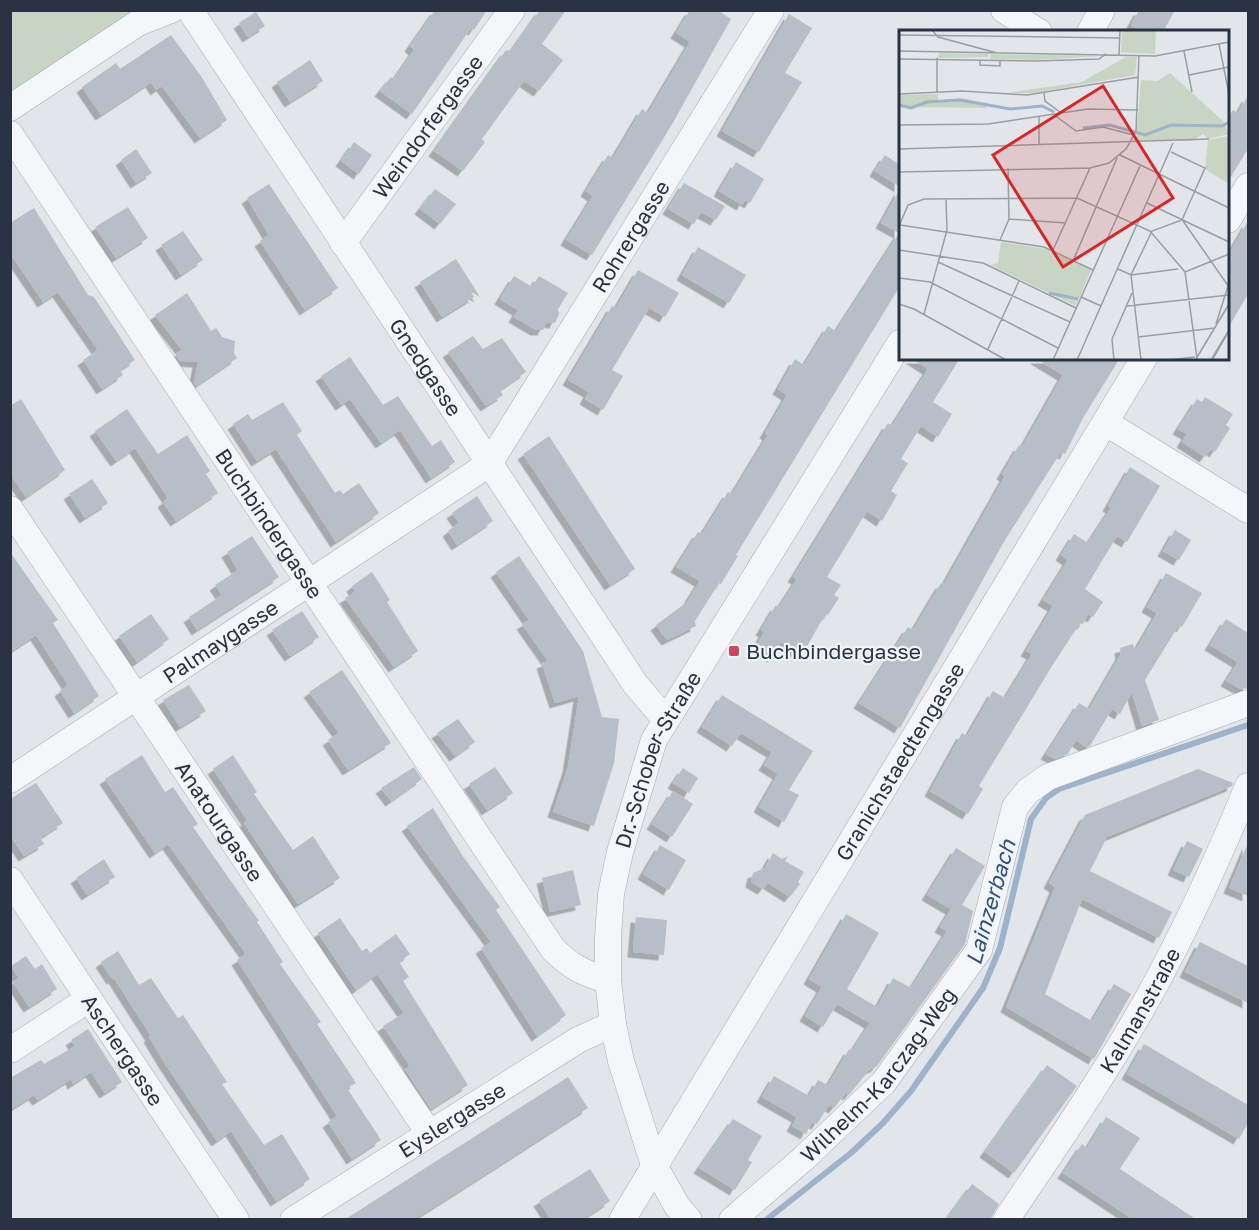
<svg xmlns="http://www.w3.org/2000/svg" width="1259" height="1230" font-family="'Golos Text',sans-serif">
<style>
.green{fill:#c7d5c2}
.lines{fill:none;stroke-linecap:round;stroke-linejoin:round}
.stream{stroke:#9cb3cb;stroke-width:6}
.building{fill:#b8bec8;filter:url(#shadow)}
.minor-casing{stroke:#a7acb5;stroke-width:27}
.minor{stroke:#f4f6f9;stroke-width:26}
.poi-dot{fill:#d2445b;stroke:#f1f4f8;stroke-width:2}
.labels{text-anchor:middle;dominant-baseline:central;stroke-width:4.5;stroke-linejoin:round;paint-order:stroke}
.street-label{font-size:21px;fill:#293343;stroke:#f1f4f8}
.poi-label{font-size:21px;fill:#293343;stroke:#f1f4f8;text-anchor:start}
.water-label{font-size:22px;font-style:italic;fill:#325278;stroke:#f1f4f8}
.inset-river{fill:none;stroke:#9cb3cb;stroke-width:3}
.inset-road{fill:none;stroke:#989ea7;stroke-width:1.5}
.view{fill:#d62828;fill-opacity:0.15;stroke:#d62828;stroke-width:3}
.inset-edge{fill:none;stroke:#293343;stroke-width:3}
</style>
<defs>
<filter id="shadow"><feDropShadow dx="-5.5" dy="5.5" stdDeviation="0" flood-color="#0004"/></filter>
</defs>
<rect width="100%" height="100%" fill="#e2e5ea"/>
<!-- green -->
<polygon class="green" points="11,11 143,11 11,99"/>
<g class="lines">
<!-- stream -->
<polyline class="stream" points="766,1220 851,1153 883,1123 911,1091 983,988 1000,948 1031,819 1046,798 1059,789 1248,725"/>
</g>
<!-- building -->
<g class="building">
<polygon points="435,10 487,10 474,30 471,28 412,114 380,91 391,77 394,79 414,50 410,46"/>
<polygon points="540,10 566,10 542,44 563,60 539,91 524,81 482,139 485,142 463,171 434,151 506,50 511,51"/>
<polygon points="690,10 717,10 731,19 671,126 592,255 566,240 593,196 586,191 608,155 613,158 642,109 648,113 690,42 676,33"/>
<polygon points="1139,10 1175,10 1163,32 1141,32 1131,25"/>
<polygon points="256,12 265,26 248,37 239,23"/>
<polygon points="789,14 812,28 785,73 802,82 759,152 722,131"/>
<polygon points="171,35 201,76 227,120 200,138 162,86 156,90 151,82 101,115 82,87 116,63 120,69"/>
<polygon points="310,60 323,81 290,102 277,82"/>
<polygon points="1248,95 1248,149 1227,183 1227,118 1233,110 1238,113"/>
<polygon points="354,142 372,155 359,174 341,161"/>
<polygon points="136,149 152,173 136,183 121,160"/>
<polygon points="885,155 900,165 900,187 875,171"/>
<polygon points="736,162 764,179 750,203 745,200 742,205 719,191"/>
<polygon points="684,183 725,206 716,220 701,212 694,224 668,209"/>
<polygon points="269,184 338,288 305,310 260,241 269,235 247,198"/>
<polygon points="435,189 456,204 440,224 420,209"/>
<polygon points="900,189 900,286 736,555 738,556 721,584 719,583 695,621 696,626 667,640 656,625 687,602 700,581 676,567 698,532 702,534 728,492 732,494 768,435 765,433 787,395 778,389 795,359 804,365 828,326 836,331 899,233 881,223"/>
<polygon points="128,207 148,238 116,258 95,227"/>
<polygon points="34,208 88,295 94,297 135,360 120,370 123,375 102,389 83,360 98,350 58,292 43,302 10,253 10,223"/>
<polygon points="1248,221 1248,294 1227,330 1227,257"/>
<polygon points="183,231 203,260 181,275 161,245"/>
<polygon points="698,247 746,275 729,303 682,275"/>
<polygon points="456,259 480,297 471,292 474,297 442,317 420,282"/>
<polygon points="638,270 679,293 665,317 649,308 612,370 623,376 603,410 585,399 589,392 568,380 612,306 616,308"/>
<polygon points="514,276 532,287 539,276 568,293 558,309 559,314 555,323 547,322 543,330 536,330 514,317 518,310 500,299"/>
<polygon points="187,293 211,331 216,328 222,337 235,341 234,353 237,358 196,386 194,383 198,362 180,361 175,354 182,350 155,315"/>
<polygon points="473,336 483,349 502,338 526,372 500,390 503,395 486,406 448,352"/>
<polygon points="350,357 383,405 398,396 432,446 441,440 455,462 431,478 400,430 381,443 350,399 341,405 321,376"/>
<polygon points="911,358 960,358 933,402 952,414 938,437 921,426 901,459 908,463 891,491 897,495 882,521 867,511 827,577 841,585 834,595 839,598 828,615 826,613 802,655 781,642 773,657 756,647 764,632 761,630 776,605 779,607 797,579 793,577 888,423 892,426 928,369"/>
<polygon points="1035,358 1120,358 1083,418 1065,454 1061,452 1005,540 900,728 859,703 908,627 913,630 941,583 944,584 1005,476 1002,474 1019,445 1022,447 1063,375"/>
<polygon points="1205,397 1233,414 1226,425 1230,428 1215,452 1211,449 1205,457 1182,442 1187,434 1178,429 1197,399 1202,402"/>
<polygon points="21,399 65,470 26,497 10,474 10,406"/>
<polygon points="283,402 302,431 297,435 335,493 340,490 343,494 359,483 379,513 336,542 276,449 257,461 233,424 248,414 252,420"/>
<polygon points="127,409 158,454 187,435 210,471 206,474 218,493 176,521 163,502 168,498 135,448 116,461 95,431"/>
<polygon points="549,436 635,569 610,585 523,454"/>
<polygon points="1130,467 1160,486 1127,542 1117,536 1085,589 1103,602 1093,617 1088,614 1083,624 1080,623 1052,666 979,786 983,789 968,814 930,791 962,733 967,736 993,691 1005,698 1032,654 1026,651 1053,606 1043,600 1068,560 1061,555 1074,534 1088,543 1111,508 1108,506"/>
<polygon points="92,479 108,503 85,518 69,494"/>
<polygon points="477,496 493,521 457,545 448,531 459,523 452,513"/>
<polygon points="1175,530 1191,540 1179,560 1163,551"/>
<polygon points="252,536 279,577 197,630 189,617 222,595 215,585 238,570 227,552"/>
<polygon points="10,552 58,620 53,623 99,696 74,713 60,691 68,685 36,635 10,652"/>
<polygon points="519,556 583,651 602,717 619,719 614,763 594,826 553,812 568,767 579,696 555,703 542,663 548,661 522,624 529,620 496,572"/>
<polygon points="372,572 390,600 387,602 418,651 394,667 345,598 355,592 352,586"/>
<polygon points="1166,573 1202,593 1182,627 1179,625 1145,680 1159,720 1142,726 1132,692 1120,714 1112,709 1090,746 1086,747 1076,740 1068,754 1055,759 1046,754 1079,703 1089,709 1121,654 1120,648 1133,644 1135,651 1157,613 1147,607"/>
<polygon points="302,611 319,637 290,656 272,630"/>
<polygon points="151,614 169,639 137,662 119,636"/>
<polygon points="1226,619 1248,633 1248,688 1241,689 1226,681 1238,662 1210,645"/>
<polygon points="342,670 391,743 348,770 328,740 339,733 309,692"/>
<polygon points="189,685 206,711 180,727 163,700"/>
<polygon points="722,695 813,751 789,790 799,795 784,822 759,807 778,774 764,765 772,752 741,733 732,746 702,727"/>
<polygon points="458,719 475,742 455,756 437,733"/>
<polygon points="142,755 165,792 173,787 198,824 193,827 259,921 257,922 283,962 280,964 321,1022 317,1024 356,1083 347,1088 381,1140 352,1159 328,1122 337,1116 237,960 246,954 168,844 155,853 105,779"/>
<polygon points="233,755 257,792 254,794 293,850 313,836 340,878 298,904 244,823 247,820 213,769"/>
<polygon points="414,767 422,779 391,801 381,788"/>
<polygon points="495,767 513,793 487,810 469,784"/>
<polygon points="683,768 698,778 689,793 673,783"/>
<polygon points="1198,769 1233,783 1232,786 1107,837 1090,871 1172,912 1159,938 1082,899 1045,994 1092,1021 1114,984 1131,994 1094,1059 1006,1007 1055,887 1049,883 1085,815"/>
<polygon points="36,783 63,823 40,838 44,844 24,856 10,835 10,799"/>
<polygon points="673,791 693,804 672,837 652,824"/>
<polygon points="433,808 462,855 500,907 496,910 566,1015 537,1036 481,948 491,942 407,826"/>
<polygon points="1187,841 1203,849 1189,877 1173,870"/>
<polygon points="1248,843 1248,896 1229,888"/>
<polygon points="660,845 686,860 669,890 643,874"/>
<polygon points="956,848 985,866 962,905 973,911 965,944 877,1066 869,1070 849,1095 846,1093 834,1108 829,1105 817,1124 812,1122 806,1134 792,1126 797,1117 762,1097 774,1076 809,1096 818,1080 828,1085 849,1049 852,1051 870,1023 837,1004 823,1027 805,1016 822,987 809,979 846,914 879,933 847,989 877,1007 893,978 911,988 947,931 940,927 951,909 927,895"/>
<polygon points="773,853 782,859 788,856 785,861 804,872 798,882 800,884 790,897 768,883 763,889 751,882 753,873 765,868"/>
<polygon points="104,859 115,877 87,895 76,878"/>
<polygon points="573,870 581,905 550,912 542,878"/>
<polygon points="636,917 667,920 664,955 633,952"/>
<polygon points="340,918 362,951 367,948 370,953 396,934 410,954 399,962 409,977 403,981 468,1085 431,1109 405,1069 410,1066 383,1026 404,1013 377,974 356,990 318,933"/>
<polygon points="1200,942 1248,966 1248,1003 1185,972"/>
<polygon points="118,951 139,985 151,978 178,1018 183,1015 227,1082 222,1084 264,1145 282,1134 310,1179 276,1201 231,1131 217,1141 166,1065 149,1037 151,1036 114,978 112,979 101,962"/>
<polygon points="26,956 35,969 42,964 57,989 29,1007 13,982 19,978 11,966"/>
<polygon points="88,1029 122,1082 105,1093 91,1072 73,1084 71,1079 38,1100 34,1095 10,1110 10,1078 41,1060 44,1064 75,1046 71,1040"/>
<polygon points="1144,1044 1248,1105 1248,1123 1239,1139 1127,1074"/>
<polygon points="1047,1065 1077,1086 1014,1173 985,1152"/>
<polygon points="568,1077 588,1108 459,1191 413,1220 344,1220"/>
<polygon points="1106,1117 1140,1138 1120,1169 1197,1220 1134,1220 1063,1173 1082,1144 1087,1148"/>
<polygon points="733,1119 762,1136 748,1160 752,1162 735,1190 699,1168"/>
<polygon points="590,1169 610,1201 582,1220 551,1220 539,1201"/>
<polygon points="972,1184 999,1204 991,1218 946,1220"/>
</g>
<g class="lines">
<defs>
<g id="minor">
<path id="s1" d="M190,10l446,675 30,35"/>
<polyline points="1004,10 1039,32"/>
<polyline points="1090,32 1102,10"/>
<polyline points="10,108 138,23 171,10"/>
<path id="s2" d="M10,134l543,815c17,17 31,25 55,31"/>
<polyline points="1228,220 1248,186"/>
<path id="s3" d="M343,243l169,-233"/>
<polyline points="1106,423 1248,510"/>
<path id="s4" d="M10,509l419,624"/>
<path id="s5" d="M10,780l479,-316 282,-454"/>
<path id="s6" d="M10,880l226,340"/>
<polyline points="10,1050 89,999"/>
<path id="s7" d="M293,1220l285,-180 35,-16"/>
<path id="s8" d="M622,1220l522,-862"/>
<path id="s9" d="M689,1220l-12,-14 -23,-41 -33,-104 -8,-37 -5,-44v-43l3,-43 9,-42 34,-112 246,-397"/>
<path id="s10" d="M732,1220l71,-61 81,-77 95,-132 36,-143 13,-16 20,-14 200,-74"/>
<path id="s11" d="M1006,1220c49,-73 100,-147 143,-224 37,-67 70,-139 99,-210"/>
</g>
</defs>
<!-- minor casing -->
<use href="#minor" class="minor-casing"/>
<!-- minor -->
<use href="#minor" class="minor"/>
</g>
<!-- markers -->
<rect class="poi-dot" x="728" y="645" width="12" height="12" rx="3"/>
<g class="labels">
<!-- street labels -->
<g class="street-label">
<text stroke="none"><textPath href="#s3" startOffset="144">Weindorfergasse</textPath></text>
<text stroke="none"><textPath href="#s5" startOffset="842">Rohrergasse</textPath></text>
<text stroke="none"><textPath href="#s1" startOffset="428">Gnedgasse</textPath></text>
<text stroke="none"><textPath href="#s2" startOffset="468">Buchbindergasse</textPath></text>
<text stroke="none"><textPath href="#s5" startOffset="252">Palmaygasse</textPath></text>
<text stroke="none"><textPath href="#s9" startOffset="486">Dr.-Schober-Straße</textPath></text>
<text stroke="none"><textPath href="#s8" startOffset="536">Granichstaedtengasse</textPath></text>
<text stroke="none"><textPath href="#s4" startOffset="376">Anatourgasse</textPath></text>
<text stroke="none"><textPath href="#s11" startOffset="249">Kalmanstraße</textPath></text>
<text stroke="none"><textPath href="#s6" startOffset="204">Aschergasse</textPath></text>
<text stroke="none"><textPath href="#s10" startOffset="207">Wilhelm-Karczag-Weg</textPath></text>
<text stroke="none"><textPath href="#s7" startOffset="188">Eyslergasse</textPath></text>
</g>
<!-- poi labels -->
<g class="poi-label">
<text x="746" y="651">Buchbindergasse</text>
</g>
<!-- water labels -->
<g class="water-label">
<text transform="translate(990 902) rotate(-74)">Lainzerbach</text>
</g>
</g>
<!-- overview -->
<g transform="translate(899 30)">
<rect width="330" height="330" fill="#e2e5ea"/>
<path d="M223,0h34l-1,24 -34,-2zM40,23l49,1 1,3 -51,1zM92,24l111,2 -65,4 -47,-1zM227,27h11l-2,18 -100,18h-29l76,-11zM271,43l53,48 6,13 -21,5 -5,-5 -11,7h-56l5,-61 16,1zM39,64v7l22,-3 27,5v5l-88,-1v-12zM330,106v48l-24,-15 3,-29zM102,212l45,7 45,21 -15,36 -86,-41 8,-2z" fill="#c7d5c2"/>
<path class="inset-river" d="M0,75l12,3 16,-6 33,-2 50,9 32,-3 12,6M184,98l27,-3 35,10 26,-10 51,1 7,-4M150,263l29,6"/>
<path class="inset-road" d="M33,0l6,7 59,16M0,5l221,3M320,14l10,50M0,21l256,5 74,-14M285,21l8,41M220,25l1,-25M38,28v35M0,29l138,2 62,-2 7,-5M81,31v4l20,1v-6M290,45l40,-8M145,62l1,9 15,11M0,64l63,-3 65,4 112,-18M154,84l23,17 27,-4 31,8M140,87v28M0,95l89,-1 100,-15 50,1M0,119l310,-10M221,125l109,53M0,142l191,-4 19,-5 17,-14 10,-18 3,-76M248,173l82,39M110,189l57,4M284,191l46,66M1,195l144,22 49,23M0,196l9,-21 16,-6 153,-1 73,33 35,41M101,210l9,-21 -1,-51M0,220l84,13 93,45M154,220l37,-82M174,231l44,-103M39,232l132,60M219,239l13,6 47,-6M286,242l12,86M286,242l44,-18M0,248l31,4 128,66M182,267l20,9M0,274l15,5 92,51M228,276l102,-11M25,284l23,-84 -1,-31M317,294l13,-41M239,307l77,-9M89,319l31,-68M297,329l33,-55M154,330l87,-194M178,330l96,-217M215,330l-2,-21 20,-46M242,330l-10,-85 21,-44 30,-11 23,-52 -34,-16M270,330l26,-3M312,330l18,-30M313,330l17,-29"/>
<path class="view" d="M204,56l70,112 -110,69 -70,-112z"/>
<rect width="330" height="330" class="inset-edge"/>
</g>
<!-- border -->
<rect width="1259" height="1230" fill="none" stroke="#293343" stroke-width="24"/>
</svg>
